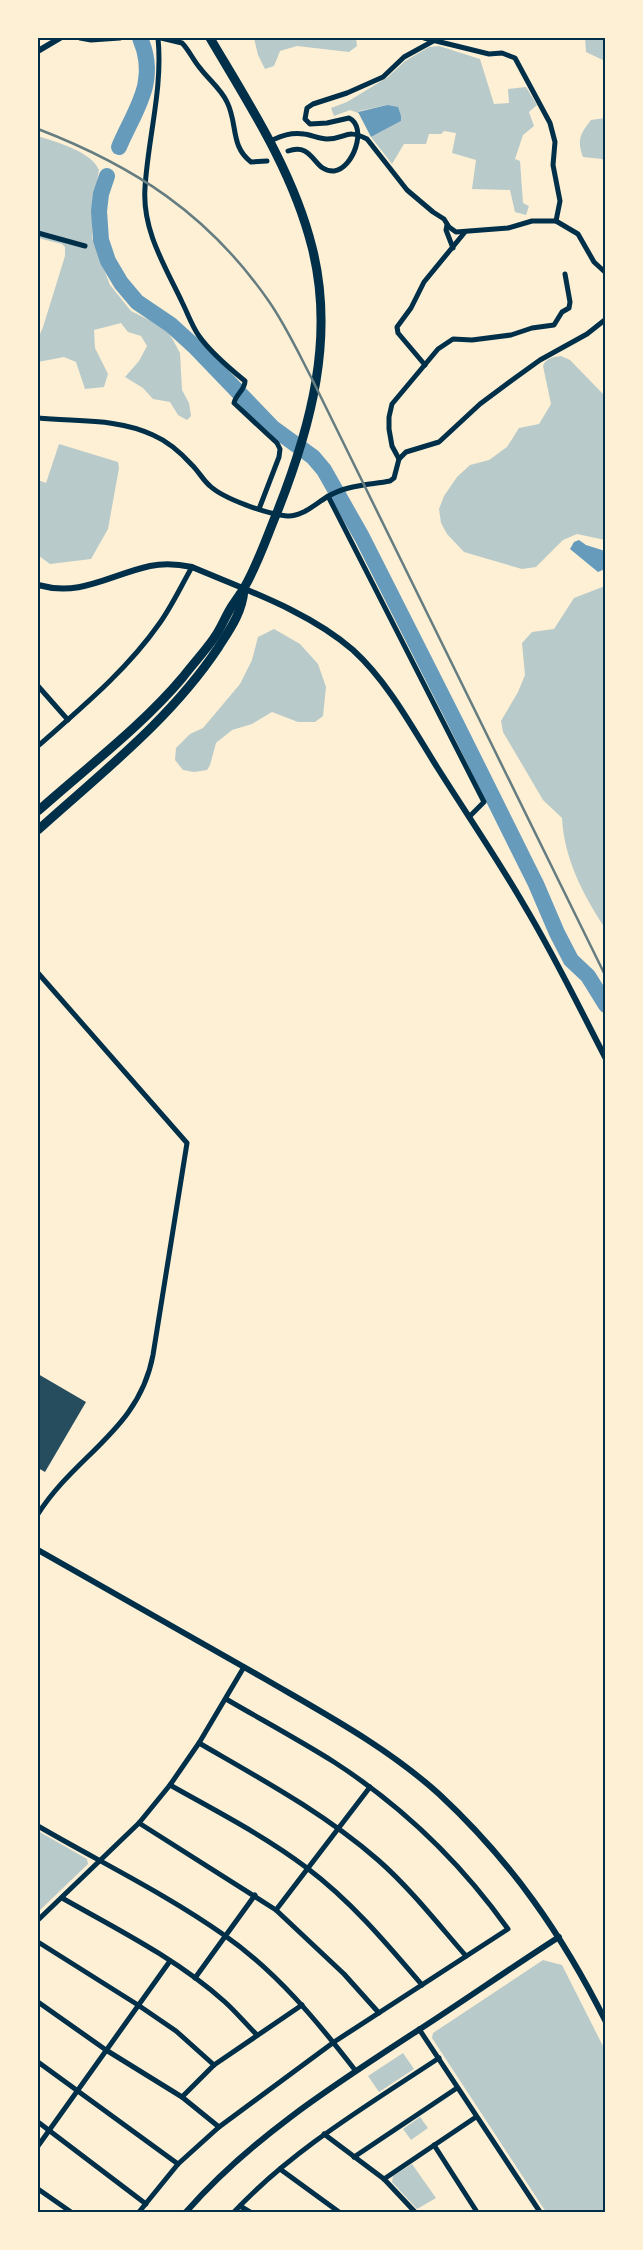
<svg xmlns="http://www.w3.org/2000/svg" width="643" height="2250" font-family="'Alegreya Sans',sans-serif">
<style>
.green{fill:#b9caca}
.water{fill:#669bbc}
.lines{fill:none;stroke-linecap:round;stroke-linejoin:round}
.river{stroke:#669bbc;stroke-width:16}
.building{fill:#264d5e}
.minor{stroke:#003049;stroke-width:5}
.tertiary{stroke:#003049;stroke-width:6}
.trunk{stroke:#003049;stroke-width:9}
.rail{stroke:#657d81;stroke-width:2.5}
.neatline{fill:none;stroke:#003049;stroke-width:2}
</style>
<rect width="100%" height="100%" fill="#fdf0d5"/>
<!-- green -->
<g class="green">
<polygon points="254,38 356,38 357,46 349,52 297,46 280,51 274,66 265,69 258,55"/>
<polygon points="585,38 605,38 605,61 586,52"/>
<polygon points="439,46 480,59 494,104 509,103 508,89 526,87 537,105 529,112 534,126 523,135 515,159 520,161 523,203 529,206 526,215 515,212 510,190 472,189 476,160 452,153 456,133 444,131 441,134 429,134 426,144 404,144 392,164 371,137 401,121 401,118 387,105 359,111 358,113 350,110 334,116 331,108 347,102 388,77 405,61 429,47"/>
<path d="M605,118h1l-1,45 -3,-4 -19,-2c-6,-17 -3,-23 8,-37z"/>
<path d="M38,136c18,6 53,15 61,34l-7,41v27l18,47 21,26 34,17 8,12 7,13 2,37 7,13 2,13 -4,4 -9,-5 -8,-13 -17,-3 -10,-11 -18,-11 14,-16 8,-15 -6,-10 -13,-4 -7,-9 -27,7 1,18 13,26 -4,13 -19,2 -9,-27 -12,-5 -26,5v-29l2,1 3,-7 22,-71v-9l-3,-3 -24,-6z"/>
<path d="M561,356l9,4 35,36v144l-28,-6 -14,6 -27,27 -14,2 -58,-17 -17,-18 -6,-11 -2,-14 5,-13 13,-19 13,-12 19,-5 18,-13 12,-19 20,-4 12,-20 -8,-38c3,-8 10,-9 18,-10z"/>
<polygon points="59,444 118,462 119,468 108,529 91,559 50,564 39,556 38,480 46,483"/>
<path d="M605,586v342c-22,-33 -41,-70 -43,-110l-19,-18 -40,-68 -2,-11 17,-29 7,-17 -3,-32 10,-11 22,-3 20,-31z"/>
<polygon points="274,629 300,644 318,664 326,687 323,716 315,722 298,722 272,712 252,724 232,730 216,743 210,765 207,770 194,772 183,770 175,760 176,748 190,734 203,728 240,684 252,660 258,637"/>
<polygon points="38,1831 87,1859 88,1864 38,1912"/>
<polygon points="543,1960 562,1965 605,2050 605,2212 546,2212 432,2038 433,2033"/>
<polygon points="403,2053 414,2069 379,2092 368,2076"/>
<polygon points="420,2117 428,2128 411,2140 403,2129"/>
<polygon points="412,2164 436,2198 417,2209 392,2182 393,2176"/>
</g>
<!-- water -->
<g class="water">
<polygon points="387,105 398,107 401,116 401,121 371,137 358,112"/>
<polygon points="579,540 586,545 605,551 605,569 598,572 570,549 574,542"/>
</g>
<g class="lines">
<!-- river -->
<g class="river">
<path d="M119,147c16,-38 40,-65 21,-109"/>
<polyline points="107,176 101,194 99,211 101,240 108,261 121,283 137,302 171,325 194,346 273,428 313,457 324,470 362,537 456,723 536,884 557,933 571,960 588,976 606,1005"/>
</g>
</g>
<!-- building -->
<polygon class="building" points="38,1374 86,1402 45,1472 38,1468"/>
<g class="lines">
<!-- minor -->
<g class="minor">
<polyline points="80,38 91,40 120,38"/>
<path d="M158,38c5,51 -10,99 -13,150 -3,42 20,78 37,114 6,12 10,24 17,34 12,17 30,32 46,45 0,9 -9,13 -11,22l43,40 3,6 -1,8 -20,52"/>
<path d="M161,38l21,5c7,7 11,17 18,25 9,12 21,21 27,34 11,22 3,44 24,60l16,-1"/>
<polyline points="424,38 489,54 502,53 515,58 550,123 555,142 553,165 560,201 556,221"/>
<path d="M270,141c11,-5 21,-9 34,-7 8,1 15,5 23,5 19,0 19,-11 40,0l40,51 26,22 11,7 5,8 7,5 52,-4 24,-7h24l22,13 16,28 12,11"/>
<path d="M288,151c27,-9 24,21 46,20 19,-2 34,-44 15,-53l-22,5 -17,1 -5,-5 2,-11 6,-4 34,-11 36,-16 21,-20 31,-17"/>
<polyline points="447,225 446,230 453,248"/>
<polyline points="38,233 85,246"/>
<polyline points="425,365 398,333 397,327 411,308 424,282 465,232"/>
<path d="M38,418c39,4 79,0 115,17 14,6 29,19 39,30 7,7 11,15 18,21 14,13 57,28 77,30 15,1 28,-12 40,-19 19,-12 42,-12 63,-16l4,-3 5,-19 7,-7 33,-10 41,-38 35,-26 25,-18 47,-26 19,-15"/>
<polyline points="399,459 392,446 389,429 389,417 392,404 438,349 453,339 472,340 511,335 532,328 554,325 562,312 569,308 570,302 565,274"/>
<polyline points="328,496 484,802 469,817"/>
<polyline points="38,686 68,720"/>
<path d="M38,746c43,-38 88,-75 121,-122 13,-18 22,-38 33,-57"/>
<path d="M38,973l149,170 -34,212c-14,75 -77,99 -115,159"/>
<path d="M199,1743c62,36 125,70 179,117 32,28 60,64 88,96"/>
<path d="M170,1785c46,26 95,51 137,83 44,33 80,76 115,117"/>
<polyline points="139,1823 276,1910 344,1974 379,2013"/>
<path d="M38,1826c62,36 128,68 186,109 52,36 93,86 131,135"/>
<path d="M62,1898c55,31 115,61 163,104 11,10 21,22 32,33"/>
<polyline points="276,1910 370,1787"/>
<polyline points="38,1920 139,1823 170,1785 199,1743 244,1667"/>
<polyline points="38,1942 138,2005 176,2031 214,2065"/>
<polyline points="195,1978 255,1895"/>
<polyline points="38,2002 106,2050 182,2097 219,2127"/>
<polyline points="419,2029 540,2212"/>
<polyline points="38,2062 178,2164"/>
<polyline points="182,2097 214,2065 302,2005"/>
<polyline points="38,2122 146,2204"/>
<polyline points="324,2134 384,2179 415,2212"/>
<polyline points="434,2145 477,2212"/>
<polyline points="38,2146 170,1961"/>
<polyline points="354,2157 457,2088"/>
<polyline points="280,2169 339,2212"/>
<polyline points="384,2179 476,2117"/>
<polyline points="38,2189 71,2212"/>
<polyline points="240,2206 250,2212"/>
<path d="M139,2212l39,-48 41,-37 115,-85 174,-113c-47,-66 -106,-123 -174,-167 -35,-22 -72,-42 -108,-63"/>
<path d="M234,2212c58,-62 134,-107 205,-154"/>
</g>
<!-- tertiary -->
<g class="tertiary">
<polyline points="38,51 60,38"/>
<path d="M38,585c43,12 71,-10 112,-19 14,-3 28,-2 42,1 54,23 116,44 161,83 35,32 59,77 84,117 29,46 60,91 87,138 30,50 55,102 82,154"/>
<path d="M38,1550c75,43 151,86 227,129 60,35 122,68 174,115 72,67 123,140 167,228"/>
<path d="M186,2212c66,-75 148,-127 231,-181 48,-31 95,-64 142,-94"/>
</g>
<!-- trunk -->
<g class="trunk">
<path d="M38,811c47,-42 105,-86 145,-134 10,-13 22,-26 31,-39 8,-11 12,-24 20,-35 3,-5 7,-10 10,-15 14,-24 23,-52 34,-78 33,-84 57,-173 34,-263 -19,-76 -63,-143 -102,-209"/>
<path d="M38,830c63,-57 132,-110 180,-182 12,-19 24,-35 26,-58"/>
</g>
<!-- rail -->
<path class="rail" d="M38,129c96,37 170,85 230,171 17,24 30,52 44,79l294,598"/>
</g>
<!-- border -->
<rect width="643" height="2250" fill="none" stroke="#fdf0d5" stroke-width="78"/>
<rect x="39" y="39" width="565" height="2172" class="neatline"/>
</svg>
